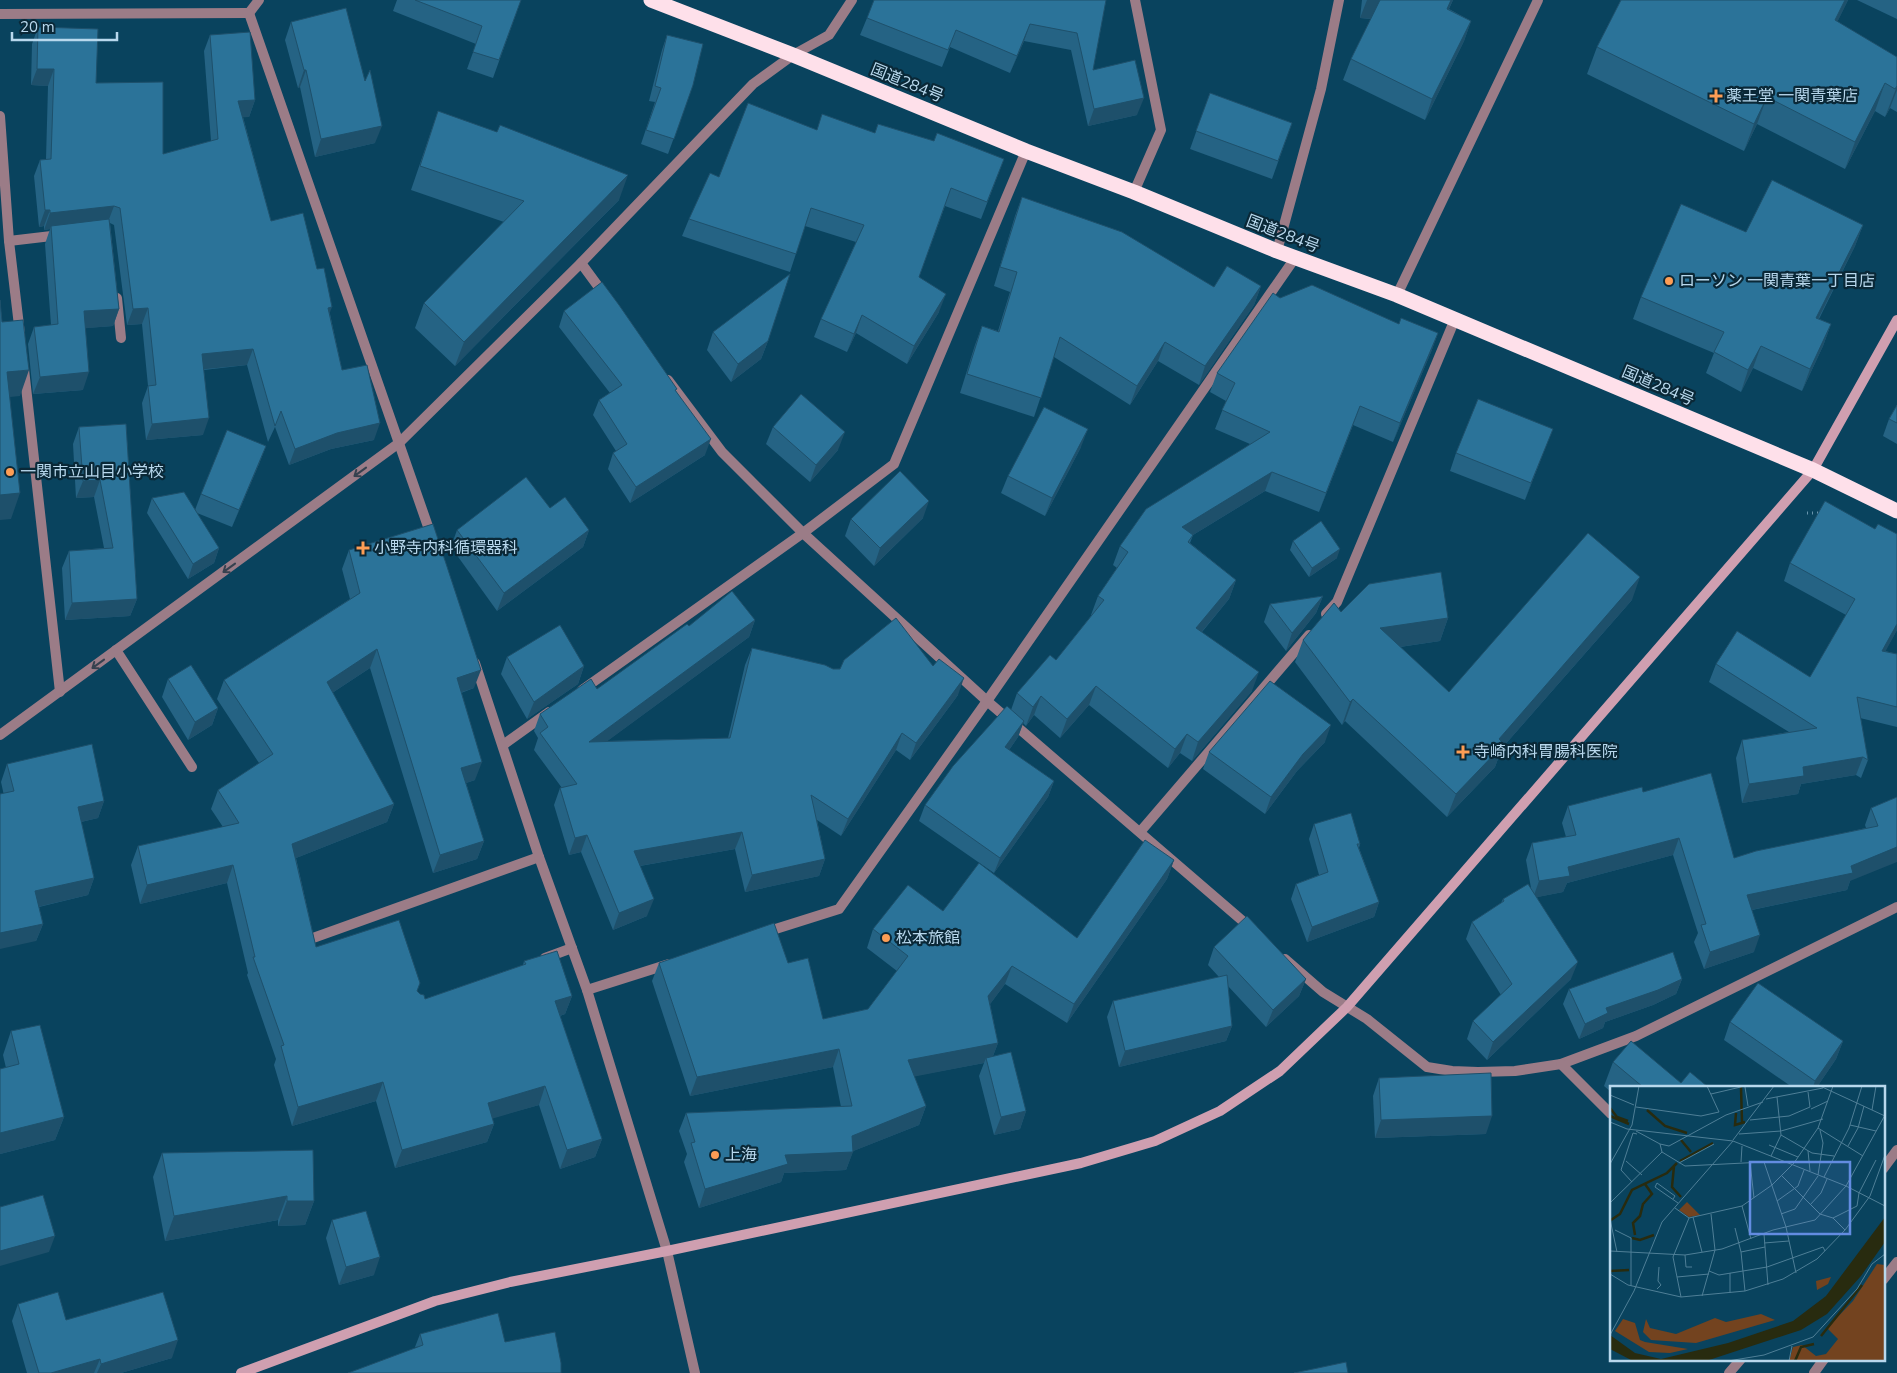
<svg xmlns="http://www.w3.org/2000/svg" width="1897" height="1373" font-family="'Nunito Sans','Noto Sans JP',sans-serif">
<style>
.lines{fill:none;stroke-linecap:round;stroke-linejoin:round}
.path{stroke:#6995ad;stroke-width:3;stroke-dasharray:1 4;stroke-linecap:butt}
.lane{stroke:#9b7c87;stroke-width:10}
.street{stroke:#9b7c87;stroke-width:10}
.secondary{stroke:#cf9fb0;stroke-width:10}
.highway{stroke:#fee0ea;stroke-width:15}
.wall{fill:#256384}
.shaded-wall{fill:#1e506b}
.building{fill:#2b7399;stroke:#1e506b}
.oneway{stroke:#36414f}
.poi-dot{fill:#fd9d55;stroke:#0a2837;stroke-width:2}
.labels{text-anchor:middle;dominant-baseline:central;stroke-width:4.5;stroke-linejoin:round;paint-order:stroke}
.street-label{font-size:16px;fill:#b8d8ed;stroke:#0a2837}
.poi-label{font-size:16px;fill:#b8d8ed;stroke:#0a2837;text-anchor:start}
.inset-river{fill:none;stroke:#282b0f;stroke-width:2.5}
.inset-road{fill:none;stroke:#4f7f97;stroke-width:1}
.view{fill:#638ce1;fill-opacity:0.15;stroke:#638ce1;stroke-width:2.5}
.inset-edge{fill:none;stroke:#b8d8ed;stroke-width:2.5}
</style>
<rect width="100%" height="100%" fill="#09435e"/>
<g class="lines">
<!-- path -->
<polyline class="path" points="1807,513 1821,513"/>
<!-- lane -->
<g class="lane">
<polyline points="116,650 192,767"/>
<polyline points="313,938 539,857"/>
<polyline points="545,958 572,948"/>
<polyline points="1883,1280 1897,1262"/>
<polyline points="1814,1373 1824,1359"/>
</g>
<!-- street -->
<g class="street">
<polyline points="249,13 432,538"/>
<polyline points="249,13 259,0"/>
<polyline points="0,14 249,13"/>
<polyline points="0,116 9,241 20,334"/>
<polyline points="1134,192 1161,130 1135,0"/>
<polyline points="9,241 60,235"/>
<polyline points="1277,251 1321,89 1339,0"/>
<polyline points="581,263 606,297"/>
<polyline points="1397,295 1538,0"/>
<polyline points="117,298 121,338"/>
<polyline points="24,369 60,692"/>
<polyline points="668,380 722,452 803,533 987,701 1252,929"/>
<polyline points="1326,614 1337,602 1455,319"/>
<polyline points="475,663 539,857 587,990 667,1251 695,1373"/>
<polyline points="582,690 803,533 894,464 1026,151"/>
<polyline points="0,735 399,443 581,263 753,84 793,55 829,35 852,0"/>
<polyline points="503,745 549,712"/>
<polyline points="1140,832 1309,635"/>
<polyline points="763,933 839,909 987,701 1295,258"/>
<polyline points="1285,959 1323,992 1367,1019 1427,1067 1452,1071 1478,1072 1515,1071 1561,1064 1636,1036 1897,907"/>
<polyline points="587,990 669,964"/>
<polyline points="1561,1064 1611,1114"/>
<polyline points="1883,1169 1897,1150"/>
<polyline points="1729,1373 1741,1359"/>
</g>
<!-- secondary -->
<polyline class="secondary" points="241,1373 435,1301 510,1282 667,1251 1081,1163 1155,1141 1220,1111 1280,1071 1347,1007 1813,470 1897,320"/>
<!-- highway -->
<polyline class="highway" points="651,0 793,55 1026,151 1134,192 1277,251 1397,295 1813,470 1897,511"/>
</g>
<!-- wall -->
<g class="wall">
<polygon points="397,0 521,0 493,78 467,69 476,44 393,11"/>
<polygon points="1106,0 1093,70 1137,115 1088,126 1071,50 1024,41 1010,73 950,47 942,67 860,35 867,18"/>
<polygon points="1362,0 1453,0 1449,9 1471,21 1464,41 1425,120 1343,80 1351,59 1371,19 1360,18"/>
<polygon points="1621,0 1848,0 1837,22 1897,57 1897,112 1890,108 1885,117 1875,111 1845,169 1757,124 1744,151 1587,74 1597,47"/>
<polygon points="1857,0 1897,0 1897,19"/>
<polygon points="291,22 365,81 375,143 315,157 300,87 298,88 285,40"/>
<polygon points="38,27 96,83 163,154 211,141 204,51 210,35 255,100 249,117 243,117 271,221 317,269 330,314 342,370 374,440 331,449 289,465 275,427 268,442 247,365 204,370 203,435 146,440 142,403 148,386 142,324 127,325 114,225 110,223 119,309 113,326 85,328 83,390 33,394 28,344 34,327 51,325 45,244 50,229 44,230 44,226 39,227 34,176 40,160 46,159 48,86 31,85 32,44"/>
<polygon points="667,35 693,85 668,154 641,144 655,102 649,101 662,50"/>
<polygon points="1210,93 1292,123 1272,179 1190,149"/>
<polygon points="438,111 619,200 455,366 415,328 424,303 504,222 411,190"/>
<polygon points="878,124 934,141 1004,159 981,219 945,206 919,277 939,312 907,364 856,333 847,352 814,337 821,319 856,242 805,226 790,272 682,236 689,219 719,177 817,130 875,133"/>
<polygon points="1022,197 1214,287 1261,286 1254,305 1199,385 1158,361 1130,405 1054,357 1034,417 960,393 975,345 982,326 998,331 1010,292 994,286 1015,216"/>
<polygon points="1863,225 1855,246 1819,319 1831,324 1823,346 1802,391 1753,368 1741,392 1706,373 1714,353 1633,319 1641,297 1746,232"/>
<polygon points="1280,298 1438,333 1431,352 1393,442 1353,425 1319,512 1265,491 1193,535 1190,543 1236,580 1229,599 1202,632 1252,691 1192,761 1180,753 1168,768 1089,705 1060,738 1034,715 1026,726 1023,723 1018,737 1009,750 1054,781 1048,797 994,873 919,821 925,805 1011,710 1017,693 1056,660 1091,616 1091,615 1098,596 1117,568 1113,565 1120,546 1250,444 1215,429 1226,401 1210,392 1217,373"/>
<polygon points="564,311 676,391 705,455 630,503 608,469 613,453 616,451 593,415 599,400 610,393 559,327"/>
<polygon points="713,332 768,341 761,359 731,382 707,350"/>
<polygon points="1897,405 1897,444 1883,436 1889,419"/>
<polygon points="126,424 137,599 130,616 65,620 62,568 69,551 104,548 94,497 76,498 73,444 79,427"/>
<polygon points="773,427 838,450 810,482 766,444"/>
<polygon points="266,446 259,464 232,527 197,513 219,548 214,563 188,579 147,513 152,498 195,510 201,494"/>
<polygon points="1546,446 1525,500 1450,471 1456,453"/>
<polygon points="1081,447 1045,516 1001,493 1008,476"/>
<polygon points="550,508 589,530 583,547 497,611 451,547 457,530"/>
<polygon points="923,518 874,566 845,536 851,519"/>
<polygon points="1875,529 1897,534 1897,630 1885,651 1897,654 1897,727 1860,718 1868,760 1861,778 1856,775 1801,784 1798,794 1742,803 1736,758 1742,740 1789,732 1709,682 1716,664 1810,677 1846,615 1784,581 1790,563"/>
<polygon points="1293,541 1337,558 1309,577 1290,550"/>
<polygon points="349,550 474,688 461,693 475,780 466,783 484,841 477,859 433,873 370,668 332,693 394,804 387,822 296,858 316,947 417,991 425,999 523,965 524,961 572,996 565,1014 560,1016 602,1139 595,1157 560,1169 539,1105 492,1118 494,1124 487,1142 395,1168 376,1101 292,1126 274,1065 276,1059 247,975 248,973 227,883 140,904 131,865 138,846 223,827 211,809 218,790 259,763 217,699 224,680 350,599 342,569"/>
<polygon points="1323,596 1316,613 1286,651 1264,622 1270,604"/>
<polygon points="1632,600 1502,748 1495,767 1447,817 1345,721 1342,725 1295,662 1303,640 1341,612 1448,618 1440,641 1400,647 1449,692"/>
<polygon points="755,620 749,637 607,741 728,738 745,665 752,648 833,669 933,666 958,695 910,760 896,750 841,836 817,820 825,859 819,876 745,892 735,849 640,866 647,916 613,930 581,852 569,855 554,805 560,788 562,788 534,750 538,738 534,731 540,714 597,689 689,626"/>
<polygon points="507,657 584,666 578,684 527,719 501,674"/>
<polygon points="168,679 218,708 212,725 188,740 162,697"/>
<polygon points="1325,742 1297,771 1265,814 1203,769 1209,752"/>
<polygon points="7,764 104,801 98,818 81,822 94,878 88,895 39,907 43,924 36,941 1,782"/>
<polygon points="1643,792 1734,858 1866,828 1865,825 1871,808 1897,797 1850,881 1847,890 1752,910 1754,952 1704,969 1694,942 1698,933 1673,855 1567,883 1563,892 1537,897 1571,979 1487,1060 1467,1039 1473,1021 1501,995 1466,939 1472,922 1501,903 1503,899 1531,888 1526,860 1532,843 1566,837 1562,823 1568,806"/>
<polygon points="1314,824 1360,844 1359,848 1379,902 1374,917 1307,942 1291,899 1296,884 1319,875 1309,839"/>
<polygon points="1174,860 1167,879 1067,1023 1005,984 990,1004 998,1043 993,1056 1026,1111 1020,1129 994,1135 979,1076 984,1063 914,1076 926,1106 919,1125 853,1151 846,1170 784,1173 781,1182 699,1208 684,1162 687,1154 679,1131 686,1113 841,1107 833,1067 690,1096 652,981 659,963 788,963 823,1019 868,1009 897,971 867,948 873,929 943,911 1077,938"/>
<polygon points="1214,947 1306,979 1299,996 1266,1027 1228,986 1232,1026 1226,1041 1119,1067 1107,1017 1113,1001 1219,977 1208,965"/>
<polygon points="1682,979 1676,994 1653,1005 1605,1022 1603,1028 1579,1039 1563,1004 1569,989"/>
<polygon points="1730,1022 1843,1041 1836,1059 1817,1087 1792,1087 1724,1040"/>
<polygon points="11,1031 64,1117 55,1140 0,1154 0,1069 6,1068 3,1055"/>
<polygon points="1613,1062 1681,1083 1708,1087 1611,1087 1611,1092 1604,1086"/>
<polygon points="1379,1078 1486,1134 1375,1138 1373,1096"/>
<polygon points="162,1153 314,1201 305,1225 278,1226 278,1220 165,1241 153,1177"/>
<polygon points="332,1220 374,1275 339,1285 326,1238"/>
<polygon points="18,1304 66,1320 172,1358 121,1373 27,1373 12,1321"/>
<polygon points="420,1334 505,1342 415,1347"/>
</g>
<!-- shaded-wall -->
<g class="shaded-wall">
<polygon points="1367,0 1381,0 1373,19 1360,18"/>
<polygon points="1451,0 1453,0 1439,29 1447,9"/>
<polygon points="1845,0 1848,0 1825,47 1835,20"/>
<polygon points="1471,21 1464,41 1425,120 1432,99"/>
<polygon points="1030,24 1024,41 1010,73 1017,56"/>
<polygon points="37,69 54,69 48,86 31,85"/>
<polygon points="304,70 306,70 300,87 298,88"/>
<polygon points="1885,83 1875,111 1845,169 1855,142"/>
<polygon points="1897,86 1897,90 1890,108 1885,117"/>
<polygon points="1767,97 1757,124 1744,151 1754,124"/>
<polygon points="1144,98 1137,115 1088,126 1094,109"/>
<polygon points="255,100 249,117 232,118 238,101"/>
<polygon points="382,126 375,143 315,157 321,139"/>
<polygon points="628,175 619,200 455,366 464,342"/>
<polygon points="114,206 108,222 51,226 50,229 44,230 50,213"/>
<polygon points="45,210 50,210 44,226 39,227"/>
<polygon points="1863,225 1855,246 1808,339 1816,318"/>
<polygon points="1261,286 1254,305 1199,385 1205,366"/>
<polygon points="946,294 939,312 907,364 914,346"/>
<polygon points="332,307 326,323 328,308"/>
<polygon points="148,308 142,324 127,325 133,309"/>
<polygon points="119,309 113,326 77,329 84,311"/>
<polygon points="862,315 856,333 847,352 854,334"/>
<polygon points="1831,324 1823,346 1802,391 1810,369"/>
<polygon points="1438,333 1431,352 1393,442 1400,423"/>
<polygon points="768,341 761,359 731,382 738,364"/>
<polygon points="1165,342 1158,361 1130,405 1137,386"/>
<polygon points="1761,346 1753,368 1741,392 1748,370"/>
<polygon points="253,349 247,365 196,370 202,354"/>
<polygon points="29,370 20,396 0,398 7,372"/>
<polygon points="89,372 83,390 33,394 40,377"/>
<polygon points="1360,406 1353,425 1319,512 1326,493"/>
<polygon points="209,418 203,435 146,440 152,424"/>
<polygon points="380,423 374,440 331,449 289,465 295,449 337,433"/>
<polygon points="1088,429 1081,447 1045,516 1052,498"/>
<polygon points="1553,429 1546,446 1525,500 1531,483"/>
<polygon points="845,432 838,450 810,482 816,465"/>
<polygon points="711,439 705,455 630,503 636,487"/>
<polygon points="266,446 259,464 232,527 239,510"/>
<polygon points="1272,472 1265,491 1175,546 1182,527"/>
<polygon points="100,480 94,497 76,498 83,481"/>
<polygon points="20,493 11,519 0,520 0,495"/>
<polygon points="929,501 923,518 874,566 880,548"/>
<polygon points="589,530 583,547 497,611 504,593"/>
<polygon points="219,548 214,563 188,579 193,564"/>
<polygon points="1340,549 1337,558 1309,577 1312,568"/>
<polygon points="1640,577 1632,600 1502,748 1495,767 1447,817 1456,794 1499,739"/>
<polygon points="1236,580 1229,599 1189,647 1196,628"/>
<polygon points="1323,596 1316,613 1286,651 1292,633"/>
<polygon points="137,599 130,616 65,620 72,603"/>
<polygon points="1448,618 1440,641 1372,651 1380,628"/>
<polygon points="755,620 749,637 583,759 589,742"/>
<polygon points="1897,624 1897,630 1876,669 1882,651"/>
<polygon points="377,649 370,668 320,701 327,682"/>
<polygon points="584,666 578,684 527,719 534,702"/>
<polygon points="481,670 474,688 450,696 457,678"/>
<polygon points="1259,672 1252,691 1192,761 1198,742"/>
<polygon points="964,678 958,695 910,760 916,743"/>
<polygon points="1096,686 1089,705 1060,738 1067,719"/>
<polygon points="1041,696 1034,715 1026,726 1033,707"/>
<polygon points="1353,699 1345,721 1342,725 1350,702"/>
<polygon points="218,708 212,725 188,740 195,722"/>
<polygon points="1024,721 1018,737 1000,763 1005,747"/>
<polygon points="1331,725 1325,742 1297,771 1265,814 1271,797 1303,754"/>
<polygon points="902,733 896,750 841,836 848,819"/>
<polygon points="1187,734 1180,753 1168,768 1175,749"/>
<polygon points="1863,757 1856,775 1801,784 1798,794 1742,803 1749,784 1803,767"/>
<polygon points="482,762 475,780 454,787 461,768"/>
<polygon points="1054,781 1048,797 994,873 1000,858"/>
<polygon points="104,801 98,818 72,824 78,807"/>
<polygon points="394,804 387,822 286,862 292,844"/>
<polygon points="742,832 735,849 628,868 634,851"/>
<polygon points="587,835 581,852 569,855 575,838"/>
<polygon points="1679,838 1673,855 1567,883 1563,892 1533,898 1539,881 1568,867"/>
<polygon points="484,841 477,859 433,873 440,855"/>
<polygon points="1897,847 1897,862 1850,881 1847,890 1741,912 1747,895 1851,866"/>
<polygon points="825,859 819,876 745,892 752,875"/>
<polygon points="1174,860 1167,879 1067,1023 1074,1004"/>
<polygon points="233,865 227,883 140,904 147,885"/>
<polygon points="94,878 88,895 29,909 35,891"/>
<polygon points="654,899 647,916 613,930 619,913"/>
<polygon points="1379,902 1374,917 1307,942 1312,927"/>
<polygon points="43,924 36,941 0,949 0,933"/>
<polygon points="1760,935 1754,952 1704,969 1710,952"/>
<polygon points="1578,962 1571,979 1487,1060 1493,1042"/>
<polygon points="1012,966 1005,984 982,1015 988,996"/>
<polygon points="1306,979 1299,996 1266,1027 1273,1010"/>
<polygon points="1682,979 1676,994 1653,1005 1605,1022 1603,1028 1579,1039 1585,1024 1606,1008"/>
<polygon points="572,996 565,1014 548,1020 555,1001"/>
<polygon points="1232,1026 1226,1041 1119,1067 1125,1051"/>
<polygon points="1843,1041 1836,1059 1817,1087 1813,1087 1815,1081"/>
<polygon points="998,1043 991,1061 986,1058 984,1063 902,1079 908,1060"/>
<polygon points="839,1049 833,1067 690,1096 697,1077"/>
<polygon points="383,1082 376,1101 292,1126 298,1107"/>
<polygon points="545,1086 539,1105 481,1122 488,1103"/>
<polygon points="926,1106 919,1125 851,1152 853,1152 846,1170 784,1173 781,1182 699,1208 705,1189 785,1155 852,1136"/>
<polygon points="1026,1111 1020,1129 994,1135 1001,1117"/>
<polygon points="1492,1116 1486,1134 1375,1138 1381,1120"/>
<polygon points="64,1117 55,1140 0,1154 0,1133"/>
<polygon points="494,1124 487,1142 395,1168 402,1150"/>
<polygon points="602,1139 595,1157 560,1169 567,1150"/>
<polygon points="287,1196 278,1220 165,1241 174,1216"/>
<polygon points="287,1201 314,1201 305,1225 278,1226"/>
<polygon points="55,1236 49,1252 0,1266 0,1251"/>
<polygon points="380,1257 374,1275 339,1285 346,1267"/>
<polygon points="178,1340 172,1358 121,1373 97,1373 101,1364"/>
<polygon points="100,1359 94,1373 51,1373"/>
</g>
<!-- building -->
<g class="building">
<polygon points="415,0 521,0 499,60 473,52 482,26"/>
<polygon points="874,0 1106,0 1093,70 1135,60 1144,98 1094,109 1077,33 1030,24 1017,56 956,30 948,50 867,18"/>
<polygon points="1380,0 1451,0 1447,9 1471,21 1432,99 1351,59"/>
<polygon points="1621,0 1845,0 1835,20 1897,57 1897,86 1895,89 1885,83 1855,142 1767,97 1754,124 1597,47"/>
<polygon points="346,8 365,81 370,70 382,126 321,139 306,70 304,70 291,22"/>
<polygon points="38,27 98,29 96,83 163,82 163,154 218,139 210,35 250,32 255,100 238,101 271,221 303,213 317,269 324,268 332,307 328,308 342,370 367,365 380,423 337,433 295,449 281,411 275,426 253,349 202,354 209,418 152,424 148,386 156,385 148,308 133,309 120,208 114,206 50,213 50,210 45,210 40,160 51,159 54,69 37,69"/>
<polygon points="667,35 703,44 693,85 674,139 646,130 661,88 655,86"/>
<polygon points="1210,93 1292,123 1278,161 1196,131"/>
<polygon points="748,103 817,130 822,114 875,133 878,124 934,141 937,133 1004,159 987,202 951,188 919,277 946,294 914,346 862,315 854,334 821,319 864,225 811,208 796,254 689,219 710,173 719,177"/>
<polygon points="438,111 497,132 500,125 628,175 464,342 424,303 524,201 420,166"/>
<polygon points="1772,180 1863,225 1816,318 1831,324 1810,369 1761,346 1748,370 1714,352 1724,332 1641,297 1681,204 1746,232"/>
<polygon points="1022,197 1122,232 1214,287 1227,266 1261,286 1205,366 1165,342 1137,386 1060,337 1041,398 967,374 982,326 999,332 1017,272 1000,267"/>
<polygon points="109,219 119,309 84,311 89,372 40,377 34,327 58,324 51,226"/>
<polygon points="790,274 768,341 738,364 713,332"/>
<polygon points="602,282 619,305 677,389 675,390 711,439 636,487 613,453 627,444 599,400 622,385 564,311"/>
<polygon points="1312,285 1399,324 1401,318 1438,333 1400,423 1360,406 1326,493 1272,472 1182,527 1193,535 1188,542 1236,580 1196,628 1259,672 1198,742 1187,734 1175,749 1096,686 1067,719 1041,696 1033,707 1017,693 1050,655 1056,660 1104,600 1098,596 1128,552 1120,546 1146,509 1270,432 1222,410 1235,383 1217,373 1273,293 1280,298"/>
<polygon points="0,300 2,322 23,320 29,370 7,372 20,493 0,495"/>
<polygon points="801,394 845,432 816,465 773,427"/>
<polygon points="1478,399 1553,429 1531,483 1456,453"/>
<polygon points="1897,405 1897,423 1889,419"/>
<polygon points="1044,407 1088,429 1052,498 1008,476"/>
<polygon points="126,424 137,599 72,603 69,551 113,548 100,480 83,481 79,427"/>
<polygon points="227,430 266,446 239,510 201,494"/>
<polygon points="900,471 929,501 880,548 851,519"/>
<polygon points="526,477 550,508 565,497 589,530 504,593 457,530"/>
<polygon points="184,492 219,548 193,564 152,498"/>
<polygon points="1825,501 1875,529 1878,524 1897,534 1897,624 1882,651 1897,654 1897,707 1857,697 1868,760 1863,757 1803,767 1804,776 1749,784 1742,740 1817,728 1716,664 1737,631 1810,677 1855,599 1790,563"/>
<polygon points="1321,521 1340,549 1312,568 1293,541"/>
<polygon points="433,524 481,670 457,678 482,762 461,768 484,841 440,855 377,649 327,682 394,804 292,844 316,947 399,920 420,983 417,991 420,994 424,995 425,999 526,964 524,961 557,951 572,996 555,1001 602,1139 567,1150 545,1086 488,1103 494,1124 402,1150 383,1082 298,1107 281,1046 284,1045 253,957 255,957 233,865 147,885 138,846 239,823 218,790 273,754 224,680 360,593 349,550"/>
<polygon points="1588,533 1640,577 1499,739 1504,744 1456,794 1353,699 1350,702 1303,640 1334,603 1341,612 1369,584 1441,572 1448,618 1380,628 1449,692"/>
<polygon points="732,591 755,620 589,742 730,738 752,648 825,665 833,669 840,669 844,660 896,618 933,666 939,659 964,678 916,743 902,733 848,819 811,795 825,859 752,875 742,832 634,851 654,899 619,913 587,835 575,838 560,788 577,784 540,733 548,727 540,714 591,679 597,689 687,624 689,626"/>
<polygon points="1323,596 1292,633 1270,604"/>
<polygon points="560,625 584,666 534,702 507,657"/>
<polygon points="191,665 218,708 195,722 168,679"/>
<polygon points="1270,681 1331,725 1303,754 1271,797 1209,752"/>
<polygon points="1007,706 1024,721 1005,747 1054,781 1000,858 925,805 953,766"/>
<polygon points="92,744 104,801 78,807 94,878 35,891 43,924 0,933 0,794 14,791 7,764"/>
<polygon points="1711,773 1734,858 1756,851 1878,826 1871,808 1897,797 1897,847 1851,866 1853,873 1747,895 1760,935 1710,952 1701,925 1706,924 1679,838 1568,867 1570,876 1539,881 1532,843 1576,835 1568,806 1642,787 1643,792"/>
<polygon points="1351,813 1360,844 1357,844 1379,902 1312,927 1296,884 1328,872 1314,824"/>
<polygon points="1145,840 1174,860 1074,1004 1012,966 988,996 998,1043 908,1060 926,1106 852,1136 853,1152 785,1155 788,1164 705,1189 691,1143 695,1142 686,1113 852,1106 839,1049 697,1077 659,963 774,923 788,963 808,958 823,1019 868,1009 908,956 873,929 908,885 943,911 979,863 1077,938"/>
<polygon points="1528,884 1578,962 1493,1042 1473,1021 1512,984 1472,922 1504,901 1503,899"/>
<polygon points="1247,916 1306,979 1273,1010 1214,947"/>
<polygon points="1673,952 1682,979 1658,990 1606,1008 1608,1013 1585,1024 1569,989"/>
<polygon points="1227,975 1232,1026 1125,1051 1113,1001"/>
<polygon points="1758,983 1843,1041 1815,1081 1730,1022"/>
<polygon points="40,1025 64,1117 0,1133 0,1069 19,1064 11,1031"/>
<polygon points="1631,1041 1681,1083 1690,1072 1708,1087 1643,1087 1613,1062"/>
<polygon points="1011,1052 1026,1111 1001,1117 986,1058"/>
<polygon points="1491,1073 1492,1116 1381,1120 1379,1078"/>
<polygon points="313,1150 314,1201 287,1201 287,1196 174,1216 162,1153"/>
<polygon points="43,1195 55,1236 0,1251 0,1207"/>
<polygon points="366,1211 380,1257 346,1267 332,1220"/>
<polygon points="58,1292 66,1320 163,1292 178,1340 101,1364 100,1359 51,1373 39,1373 18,1304"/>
<polygon points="498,1313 505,1342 555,1332 561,1363 561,1373 348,1373 423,1345 420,1334"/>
<polygon points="1346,1362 1348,1373 1294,1373"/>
</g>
<!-- one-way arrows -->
<defs><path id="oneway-shaft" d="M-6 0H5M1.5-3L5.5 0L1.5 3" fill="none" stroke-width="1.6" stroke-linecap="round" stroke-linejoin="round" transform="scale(1.25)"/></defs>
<g class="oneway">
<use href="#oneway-shaft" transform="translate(360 472) rotate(144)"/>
<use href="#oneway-shaft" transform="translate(229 568) rotate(144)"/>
<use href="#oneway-shaft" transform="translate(98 664) rotate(144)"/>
</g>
<!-- markers -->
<g class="poi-dot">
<path d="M1713.5 88.5h5v5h5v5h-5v5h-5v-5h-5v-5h5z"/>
<circle cx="1669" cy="281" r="5"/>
<circle cx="10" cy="472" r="5"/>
<path d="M360.5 540.5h5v5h5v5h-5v5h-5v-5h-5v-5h5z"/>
<path d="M1460.5 744.5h5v5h5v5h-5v5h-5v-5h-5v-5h5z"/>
<circle cx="886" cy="938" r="5"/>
<circle cx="715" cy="1155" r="5"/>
</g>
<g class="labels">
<!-- street labels -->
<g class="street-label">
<text transform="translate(907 83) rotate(22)">国道284号</text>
<text transform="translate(1283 234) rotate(21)">国道284号</text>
<text transform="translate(1658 386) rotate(23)">国道284号</text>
</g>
<!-- poi labels -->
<g class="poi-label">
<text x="1726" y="96">薬王堂 一関青葉店</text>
<text x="1679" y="281">ローソン 一関青葉一丁目店</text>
<text x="20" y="472">一関市立山目小学校</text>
<text x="374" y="548">小野寺内科循環器科</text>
<text x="1474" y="752">寺崎内科胃腸科医院</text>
<text x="896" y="938">松本旅館</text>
<text x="725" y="1155">上海</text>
</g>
</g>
<!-- overview -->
<g transform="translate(1610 1086)">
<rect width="275" height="275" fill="#09435e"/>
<path d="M77,116l13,13 -11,2 -10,-7zM267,178l8,1v96h-96l4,-14 9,-2 14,11 10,-2 12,-15 -11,-11 26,-27zM221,191l-3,7 -11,6 -1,-9zM151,228l14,6 -79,23 -45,-3 -8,-8 3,-13 4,9 26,6 39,-16 11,4zM13,233l12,4 5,17 5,2 43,7 -18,4 -21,-1 -34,-21z" fill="#73431f"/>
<path d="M275,131v25l-24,34 -34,38 -26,16 -92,30 -76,1 -23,-12v-14l25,18 26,6 67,-16 65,-22 33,-25z" fill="#282b0f"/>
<path class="inset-river" d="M131,1l1,35M0,22l7,9 11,4M37,24l18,16 22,7M126,27l-1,12 10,-3M0,30l19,8M71,54l10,12M70,75l33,-18M64,80l-2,21 9,10M1,134l9,-6 12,-24 35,-17 10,-10M25,149l-2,-12 7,-7 3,-12 9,-10 -7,-10M22,152l8,2 14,-5M0,185l19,-1M211,250l41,-51M185,275l6,-14 13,-3"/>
<path class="inset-road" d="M210,0l65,30M135,1l3,19M101,8l34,-8M0,9l24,10M167,11l4,38M156,13l57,-11M26,21l65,9 18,-4 -12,-26M201,23l17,-8M262,24l4,-24M140,34l39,-4 21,-9 -2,-15M0,36l17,7M240,39l26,6M208,42l45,28M17,43l106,12 113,45 39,20M26,45l24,13 2,8 23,14 79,-4M129,48l42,-3 42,-12M123,54l41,-54M50,58l9,2 57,-31 37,-13M159,59l29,12M238,60l10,-18 6,-22M198,65l2,20M161,70l10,-21 31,18 22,3M16,75l16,14M131,76l1,-16M140,76l4,36M154,76l22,65 10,46M69,77l35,-19M0,78l22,-39 7,-39M171,89l39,39 13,4 24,-12 2,-13 17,-33M208,89l5,-32 -3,-13M214,91l25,-49 13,-42M22,96l-11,-12 12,-37 4,1M63,113l2,-3 -18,-13 -2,4 23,16M167,115l21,-15 6,-16M0,117l52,-51M200,119l11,-12 6,-14M132,120l9,33M65,122l14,10 53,-12 30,-21 22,-22 24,-35 15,-42M171,128l14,-5 23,-33M83,131l9,35M223,132l12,12M0,133l7,33M125,142l6,24 4,39M5,144l16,8v48M154,148l4,51M154,157l25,-2M0,165l75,4 37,-6 51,-19 42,-10 31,-34 39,-71M131,166l24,-5M75,169l1,12h6M99,185l10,4 48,-8 56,-20 2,4M120,187v20M0,188l18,11 53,12 64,-6 38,-12 34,-20 28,-29 25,-34 15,-41M67,191l32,-3M47,203l4,-4 -3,-4 1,-14M92,210l13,-46 -4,-36M71,211l-8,-40 16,-39M0,249l24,-44 28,-69 71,-81M118,275l36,-6 49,-18 44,-48 15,-25 13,-10M179,275l3,-15"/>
<path class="view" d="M140,76h100v72h-100z"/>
<rect width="275" height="275" class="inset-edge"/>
</g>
<!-- scale -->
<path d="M12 32v8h105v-8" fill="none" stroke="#b8d8ed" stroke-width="2.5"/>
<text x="20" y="32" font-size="15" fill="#b8d8ed" stroke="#0a2837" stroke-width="4" paint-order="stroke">20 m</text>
</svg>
